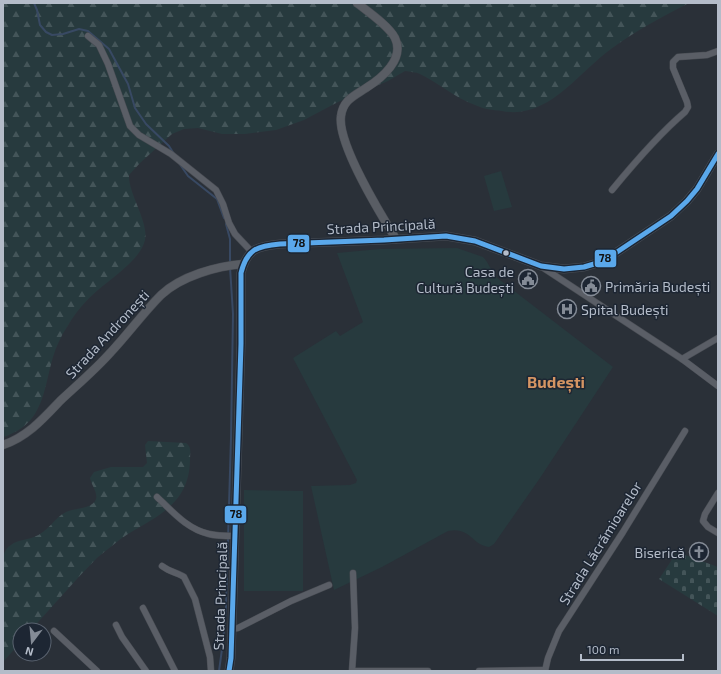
<svg xmlns="http://www.w3.org/2000/svg" width="721" height="674" font-family="'Exo 2',sans-serif">
<style>
.grass{fill:#273a3e}
.forest{fill:url(#forest-firs)}
.cemetery{fill:url(#cemetery-stones)}
.lines{fill:none;stroke-linecap:round;stroke-linejoin:round}
.stream{stroke:#384963;stroke-width:2}
.street-casing{stroke:#484c53;stroke-width:7}
.secondary-casing{stroke:#484c53;stroke-width:9}
.street{stroke:#5a5e66;stroke-width:6}
.secondary{stroke:#595d64;stroke-width:8}
.bus-1-casing{stroke:#1d2633;stroke-width:8}
.bus-1{stroke:#5aa8eb;stroke-width:5}
.bus-dot{fill:#b4bcc9;stroke:#1d2633;stroke-width:1.5}
.labels{text-anchor:middle;dominant-baseline:central;stroke-width:3;stroke-linejoin:round;paint-order:stroke}
.street-label{font-size:14px;fill:#b4bcc9;stroke:#1d2633}
.poi-label{font-size:14px;fill:#b4bcc9;stroke:#1d2633;text-anchor:end}
.quarter-label{font-size:16px;font-weight:bold;fill:#d59563;stroke:#1d2633}
.line-badge{stroke:#1d2633;stroke-width:1.5}
.pale-badge-label{font-size:11px;text-anchor:middle;font-weight:bold;fill:#111}
</style>
<defs>
<pattern id="forest-firs" width="22" height="20" patternUnits="userSpaceOnUse"><rect width="22" height="20" fill="#273a3e"/><path d="M5 1l3.5 6h-7zM16 11l3.5 6h-7z" fill="#445559"/></pattern>
<pattern id="cemetery-stones" width="16" height="16" patternUnits="userSpaceOnUse"><rect width="16" height="16" fill="#273a3e"/><path d="M2 7V4a2 2 0 0 1 4 0v3zM10 15v-3a2 2 0 0 1 4 0v3z" fill="#445559"/></pattern>
</defs>
<rect width="100%" height="100%" fill="#2a3038"/>
<!-- grass -->
<g class="grass">
<polygon points="501,171 512,207 494,211 484,176"/>
<path d="M457,248l26,9c6,6 8,14 13,20l117,90 -73,111 -46,66 -5,3c-17,-2 -19,-21 -41,-16l-66,36 -48,23 -23,-104 39,-1 6,-2 1,-3 -64,-122 43,-27 4,5 23,-14 -26,-69 43,-4z"/>
<polygon points="244,490 303,491 303,591 244,591"/>
</g>
<!-- forest -->
<g class="forest">
<path d="M3,3h686c-27,14 -54,28 -78,46 -33,24 -63,71 -109,62 -9,-1 -19,-2 -27,-6 -20,-7 -36,-22 -55,-31 -4,-2 -10,-2 -15,-3l-17,10 -50,21 -34,18 -28,10 -31,4h-23l-24,-6 -14,1 -12,5 -32,29 -11,12c-1,18 20,47 16,65 -4,19 -32,37 -47,50 -12,10 -23,23 -31,37 -6,9 -11,20 -14,30 -8,27 -9,59 -36,74 -5,2 -9,5 -14,6z"/>
<path d="M148,441l38,2c6,4 4,10 4,16 0,43 -30,56 -62,75 -11,7 -21,16 -31,24 -23,23 -44,48 -66,72h-11v13l-17,19v-104c1,-5 3,-10 8,-13 6,-5 16,-5 23,-8 14,-5 20,-19 32,-25 8,-4 27,-3 30,-13 2,-6 -5,-15 -6,-21l4,-6 17,-5h32l4,-4 -2,-18z"/>
</g>
<!-- cemetery -->
<polygon class="cemetery" points="677,552 718,567 718,616 659,579"/>
<g class="lines">
<!-- stream -->
<g class="stream">
<polyline points="34,3 37,10 40,25 46,32 52,35 63,34 79,29 88,31 109,49 128,84 135,108 146,124 169,146 174,154"/>
<polyline points="179,163 188,176 217,199 224,218"/>
<polyline points="226,224 230,239 230,263"/>
<polyline points="219,671 223,642 226,607 231,438 233,314 230,267"/>
</g>
<defs>
<g id="street">
<polyline points="88,36 99,45 108,64 130,126 139,135 171,154 216,190 223,204 229,223 235,234 251,251"/>
<path d="M612,190c23,-28 46,-55 73,-78l3,-5 -1,-5 -14,-34v-6l5,-5 29,-2 11,-4"/>
<polyline points="542,267 682,359 718,386"/>
<polyline points="682,359 718,338"/>
<polyline points="718,493 705,514 703,521 708,527 718,533"/>
<path d="M157,497c16,15 30,32 52,37 8,2 17,2 25,2"/>
<path d="M162,566c8,6 16,7 22,11l11,22 15,58 1,14"/>
<polyline points="143,608 175,671"/>
<polyline points="116,625 122,637 146,671"/>
<polyline points="232,629 238,628 291,601 329,585"/>
<polyline points="54,631 97,671"/>
<polyline points="352,671 355,628 353,573"/>
<polyline points="353,671 428,671"/>
<polyline points="479,671 545,670"/>
<polyline points="545,671 548,658 559,631 623,532 685,431"/>
</g>
<g id="secondary">
<path d="M357,3c10,8 32,23 38,35 10,21 -13,40 -29,50 -12,8 -23,12 -25,28 -4,27 40,99 55,123"/>
<path d="M3,445c24,-8 40,-26 57,-44 17,-16 35,-31 51,-49 17,-18 32,-39 50,-57 20,-19 56,-29 82,-31"/>
<path d="M229,671l2,-13 10,-314v-71c6,-24 16,-27 39,-29l104,-4 62,-4 29,5 66,25 23,3 20,-2 10,-3 20,-10 57,-38 16,-15 10,-12 21,-35"/>
</g>
</defs>
<!-- street casing -->
<use href="#street" class="street-casing"/>
<!-- secondary casing -->
<use href="#secondary" class="secondary-casing"/>
<!-- street -->
<use href="#street" class="street"/>
<!-- secondary -->
<use href="#secondary" class="secondary"/>
<defs>
<path id="bus-1" d="M229,671l2,-13 10,-314v-71c6,-24 16,-27 39,-29l104,-4 62,-4 29,5 66,25 23,3 20,-2 10,-3 20,-10 57,-38 16,-15 10,-12 21,-35"/>
</defs>
<!-- bus-1 casing -->
<use href="#bus-1" class="bus-1-casing"/>
<!-- bus-1 -->
<use href="#bus-1" class="bus-1"/>
</g>
<!-- icons -->
<defs>
<symbol id="civic-ring" viewBox="-11 -11 22 22"><circle r="9.5" fill="#1d2633" stroke="#848b96" stroke-width="1.5"/><path d="M-.6-6.5H3V-4.5H.6V-3L4-1V1h2V6H-6V1h2V-1L-.6-3ZM-1.2 2.5V6h2.4V2.5Z" fill="#848b96"/></symbol>
<symbol id="hospital-ring" viewBox="-11 -11 22 22"><circle r="9.5" fill="#1d2633" stroke="#848b96" stroke-width="1.5"/><path d="M-5-5h3v3.5h4V-5h3V5h-3V1.5h-4V5h-3Z" fill="#848b96"/></symbol>
<symbol id="church-ring" viewBox="-11 -11 22 22"><circle r="9.5" fill="#1d2633" stroke="#848b96" stroke-width="1.5"/><path d="M-1.2-6h2.4v3.5h3.3v2.4h-3.3V6h-2.4V-.1h-3.3v-2.4h3.3Z" fill="#848b96"/></symbol>
</defs>
<g fill-rule="evenodd">
<use href="#civic-ring" x="517" y="268" width="22" height="22"/>
<use href="#civic-ring" x="580" y="275" width="22" height="22"/>
<use href="#hospital-ring" x="556" y="298" width="22" height="22"/>
<use href="#church-ring" x="688" y="541" width="22" height="22"/>
</g>
<!-- markers -->
<circle class="bus-dot" cx="506" cy="253" r="3.5"/>
<g class="labels">
<!-- street labels -->
<g class="street-label">
<text transform="translate(381 226) rotate(-3)">Strada Principală</text>
<text transform="translate(107 334) rotate(-47)">Strada Andronești</text>
<text transform="translate(600 543) rotate(-58)">Strada Lăcrămioarelor</text>
<text transform="translate(220 596) rotate(-88)">Strada Principală</text>
</g>
<!-- poi labels -->
<g class="poi-label">
<text x="514" y="271">Casa de<tspan x="514" dy="16">Cultură Budești</tspan></text>
<text x="605" y="286" text-anchor="start">Primăria Budești</text>
<text x="581" y="309" text-anchor="start">Spital Budești</text>
<text x="685" y="552">Biserică</text>
</g>
<!-- quarter labels -->
<g class="quarter-label">
<text x="556" y="381">Budești</text>
</g>
</g>
<g class="line-badge">
<rect x="287" y="234" width="23" height="19" rx="4" fill="#5aa8eb"/>
<rect x="594" y="249" width="23" height="19" rx="4" fill="#5aa8eb"/>
<rect x="224" y="505" width="23" height="19" rx="4" fill="#5aa8eb"/>
</g>
<g class="pale-badge-label">
<text x="299" y="247">78</text>
<text x="605" y="262">78</text>
<text x="236" y="518">78</text>
</g>
<!-- border -->
<rect width="721" height="674" fill="none" stroke="#b4bcc9" stroke-width="8"/>
<!-- north arrow -->
<g transform="translate(32 642) rotate(196)"><circle r="19" fill="#1d2633" stroke="#59626f"/>
<path d="M0-3L7 15L0 10L-7 15Z" fill="#848b96"/>
<text y="-6" font-size="11" font-weight="bold" text-anchor="middle" fill="#b4bcc9">N</text>
</g>
<!-- scale -->
<path d="M581 654v6h102v-6" fill="none" stroke="#b4bcc9" stroke-width="2"/>
<text x="587" y="654" font-size="12" fill="#b4bcc9" stroke="#1d2633" stroke-width="3" paint-order="stroke">100 m</text>
</svg>
